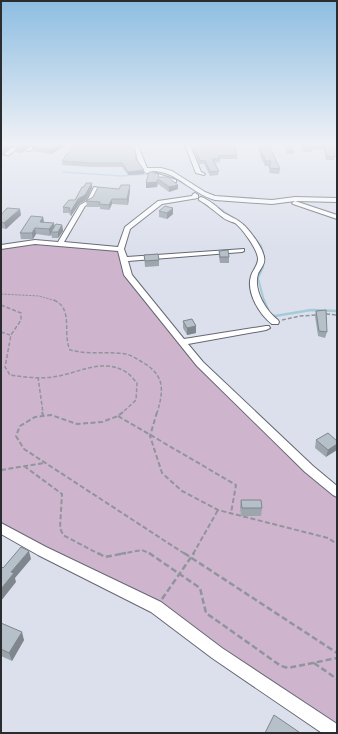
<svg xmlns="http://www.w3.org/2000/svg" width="338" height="734" font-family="'Fira Sans',sans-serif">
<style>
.green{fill:#ceb5cd}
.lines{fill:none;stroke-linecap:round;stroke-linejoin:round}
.stream-far2{stroke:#a5cbd7;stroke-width:1.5}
.stream-far1{stroke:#a5cbd7;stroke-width:2}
.stream{stroke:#a5cbd7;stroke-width:2.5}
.minor-casing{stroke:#656873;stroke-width:2}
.path-far3{stroke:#90949c;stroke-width:1;stroke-dasharray:2.5 1;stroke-linecap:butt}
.path-far2{stroke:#90949c;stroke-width:1.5;stroke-dasharray:4 2;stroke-linecap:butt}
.path-far1{stroke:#90949c;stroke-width:2;stroke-dasharray:5 2.5;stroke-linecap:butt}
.path{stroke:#90949c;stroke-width:2.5;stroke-dasharray:6 3;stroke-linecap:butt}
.minor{fill:#fff;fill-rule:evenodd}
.wall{fill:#9da5ad}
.shaded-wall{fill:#7f868d}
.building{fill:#b6c0c9;stroke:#7f868d}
</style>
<rect width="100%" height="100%" fill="#dce0ec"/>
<!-- green -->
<polygon class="green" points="35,242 121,249 128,275 200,364 337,492 337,733 156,607 1,528 1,247"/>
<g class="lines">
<!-- stream-far2 -->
<g class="stream-far2">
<polyline points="63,172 121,176 148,174"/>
<path d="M155,173c29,5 48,26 73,41"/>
</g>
<!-- stream-far1 -->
<g class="stream-far1">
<polyline points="226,213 237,220 244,226"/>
<polyline points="254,237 261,246 264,257 263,267 258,278 264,301"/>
</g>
<!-- stream -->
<polyline class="stream" points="264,300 270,315 275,316 311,310 337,311"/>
<defs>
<g id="minor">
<polygon points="16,145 22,145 9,155 5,155 5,153"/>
<polygon points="35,145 42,145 29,151 25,150"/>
<path d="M134,145h4l9,23h14l11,3 33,21 10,4 57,4 23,-3 42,1v4l-42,-1 -23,3 -57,-4c-25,-7 -38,-30 -65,-29l23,8 3,1v2c-4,0 -8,-2 -12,-3 -25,-6 -24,-10 -30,-34z"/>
<polygon points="185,145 190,145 201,172 205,174 204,175 196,173"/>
<polygon points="94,187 99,188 92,202 85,206 64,242 118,247 125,227 158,201 192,196 193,194 195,193 198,195 198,198 162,204 130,229 124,249 127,257 244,249 244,251 242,252 128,261 132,275 184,339 266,326 269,326 270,328 266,330 188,344 203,362 313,466 337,486 337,497 333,495 305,472 197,366 124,275 118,251 35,244 1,249 1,245 35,240 58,242 80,205 87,201"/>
<path d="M201,197c9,3 16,10 23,16 5,3 11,5 16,9 8,5 23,26 24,35 2,7 -4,12 -6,17 -5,16 8,37 20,46l1,2 -1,2h-6c-13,-10 -26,-32 -21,-48 2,-6 7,-11 7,-17 0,-9 -16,-31 -23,-36 -5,-2 -10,-3 -14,-7 -7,-5 -14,-12 -22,-16v-2z"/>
<polygon points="295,201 337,215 337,219 293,204 292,203"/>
<polygon points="1,523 46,547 161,602 222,648 337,724 337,733 322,733 212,658 151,612 38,555 1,534"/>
</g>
</defs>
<!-- minor casing -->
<use href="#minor" class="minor-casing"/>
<!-- path-far3 -->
<polyline class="path-far3" points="1,294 39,296 56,301"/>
<!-- path-far2 -->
<g class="path-far2">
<path d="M54,300c20,9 8,33 16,50 18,5 37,1 56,4 5,1 11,5 16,8 23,13 22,28 15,51"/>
<path d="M1,305l20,8v7l-10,15 -6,32 5,8c14,2 29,4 43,2 24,-3 49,-20 73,-5 4,2 8,8 11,11l-1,17 -14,13"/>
<polyline points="326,314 337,315"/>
<polyline points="282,320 300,316 316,315"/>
<polyline points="1,332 10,335"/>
<polyline points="38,377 43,413"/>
</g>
<!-- path-far1 -->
<g class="path-far1">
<polyline points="42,412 43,416"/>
<polyline points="123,412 118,416 102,422 77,424 51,415 35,417 20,426 16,436 24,449 185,554"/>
<polyline points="157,412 150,436 162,473 182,491 218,510 328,538 337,544"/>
<polyline points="118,416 236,485 231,513"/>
<polyline points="24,466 62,494 60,528 63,535 99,554"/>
<polyline points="1,470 44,463"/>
<polyline points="120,554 142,550 151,554"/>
<polyline points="193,554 218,510"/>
</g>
<!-- path -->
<g class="path">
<polyline points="98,553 105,557 126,553"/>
<polyline points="149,553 200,588 206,613 281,666 288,668 337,658"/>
<polyline points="184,553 337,653"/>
<polyline points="162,599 194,553"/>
<polyline points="314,663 337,679"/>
</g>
<!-- minor -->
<use href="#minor" class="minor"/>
</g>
<!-- wall -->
<g class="wall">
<polygon points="19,145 31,145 24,149 24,151 20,153 15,152 15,149"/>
<polygon points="67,145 51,154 33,151 32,147"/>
<polygon points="192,145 234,145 237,155 237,159 220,159 220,162 214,163 219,171 218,175 210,176 204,164 199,164"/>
<polygon points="258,145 269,145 280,169 279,174 269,173 270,166 265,166 263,161 262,161"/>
<polygon points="285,145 292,145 293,152 293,154 287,154"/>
<polygon points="301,145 337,145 337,146 334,146 335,157 334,160 326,160 324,149 312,149 312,152 303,152"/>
<polygon points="136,159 144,170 144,174 128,175 122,167 91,167 62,165 62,161"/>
<polygon points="159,177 178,189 169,192 158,184 157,187 146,188 146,183"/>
<polygon points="92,183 92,188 86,200 79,204 71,216 70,215 69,213 63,213 63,207 75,200 84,187"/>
<polygon points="130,190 128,205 112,204 109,210 100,209 100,207 87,207 86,201"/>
<polygon points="159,211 173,214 167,219 159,217"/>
<polygon points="1,215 21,215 6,229 1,228"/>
<polygon points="43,217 44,222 55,226 62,225 63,231 58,238 52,238 51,234 50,236 36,234 33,239 21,239 20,233"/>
<polygon points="219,251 229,257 229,263 220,263 219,257"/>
<polygon points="144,255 159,260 159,266 145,267"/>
<polygon points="316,311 327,332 325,338 318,336 315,316"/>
<polygon points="183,321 196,326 196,333 187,335 183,328"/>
<polygon points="316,440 337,441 326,457 315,448"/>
<polygon points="241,500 262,508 261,516 241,516 240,507"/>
<polygon points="1,623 24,640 12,661 1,656"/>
</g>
<!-- shaded-wall -->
<g class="shaded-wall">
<polygon points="8,145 13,145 4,152 4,155 1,157 1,153 4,148"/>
<polygon points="24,145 31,145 24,149 24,151 20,153 20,149"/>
<polygon points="60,145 67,145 51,154 50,150"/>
<polygon points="144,170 144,174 128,175 128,172"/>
<polygon points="158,179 157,187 146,188 146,183"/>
<polygon points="92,183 92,188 86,200 79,204 71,216 71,211 78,199"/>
<polygon points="130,185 130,190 128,205 127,199"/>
<polygon points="178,185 178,189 169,192 169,187"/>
<polygon points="112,199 112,204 109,210 109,205"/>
<polygon points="173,208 173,214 167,219 167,213"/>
<polygon points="20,209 21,215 6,229 4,223"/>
<polygon points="43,217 44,223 40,222"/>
<polygon points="54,223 55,229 51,232 51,234 50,236 49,229"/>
<polygon points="62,225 63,231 58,238 58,232"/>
<polygon points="35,228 36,234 33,239 32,233"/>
<polygon points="196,326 196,333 187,335 187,328"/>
<polygon points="337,444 337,450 326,457 328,450"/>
<polygon points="29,551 31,559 15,578 16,582 1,601 1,589 11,572"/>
<polygon points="22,632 24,640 12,661 9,653"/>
</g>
<!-- building -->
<g class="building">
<polygon points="1,145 8,145 4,148 3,151 1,153"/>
<polygon points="19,145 24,145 23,147 20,149 15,149"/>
<polygon points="37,145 60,145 50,150 32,147"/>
<polygon points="74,145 134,145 136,159 144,170 128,172 122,163 91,163 62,161 70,150"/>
<polygon points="193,145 234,145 237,155 218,156 220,159 212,159 219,171 210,172 205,160 200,161"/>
<polygon points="259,145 269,145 280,169 269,168 271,161 265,161 264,156 262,156"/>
<polygon points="286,145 292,145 293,152 287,151"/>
<polygon points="303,145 334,145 335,157 326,156 325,146 311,145 312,148 304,148"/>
<polygon points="149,172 159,174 158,177 168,177 178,185 169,187 158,179 157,182 146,183"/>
<polygon points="86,183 92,183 85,195 78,199 71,211 69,210 70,208 63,207 69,200 75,200 82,187 84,187"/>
<polygon points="121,185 130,185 127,199 112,199 109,205 99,204 100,202 86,201 93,197 98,187 119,189"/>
<polygon points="165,206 173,208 167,213 159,211"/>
<polygon points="7,208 20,209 4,223 1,222 1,215"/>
<polygon points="31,216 43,217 40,222 54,223 49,229 35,228 32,233 20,233"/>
<polygon points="56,224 62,225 58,232 51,232"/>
<polygon points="228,250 229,257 220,257 219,251"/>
<polygon points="158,254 159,260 145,261 144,255"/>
<polygon points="326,310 327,332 319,331 316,311"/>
<polygon points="192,319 196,326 187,328 183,321"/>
<polygon points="328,433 337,441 337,444 328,450 316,440"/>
<polygon points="241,500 261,500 262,508 242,508"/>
<polygon points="21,547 29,551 11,572 14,573 1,589 1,566 3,568"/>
<polygon points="1,623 22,632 9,653 1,649"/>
<polygon points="274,715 299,732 299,733 265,733"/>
</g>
<!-- sky -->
<linearGradient id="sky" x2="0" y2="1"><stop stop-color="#8dbde1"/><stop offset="0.58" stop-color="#eff1f6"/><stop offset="1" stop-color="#eff1f6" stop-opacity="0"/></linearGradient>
<rect width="338" height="248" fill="url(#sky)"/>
<!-- border -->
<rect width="338" height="734" fill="none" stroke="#2a2c30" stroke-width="4"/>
</svg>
